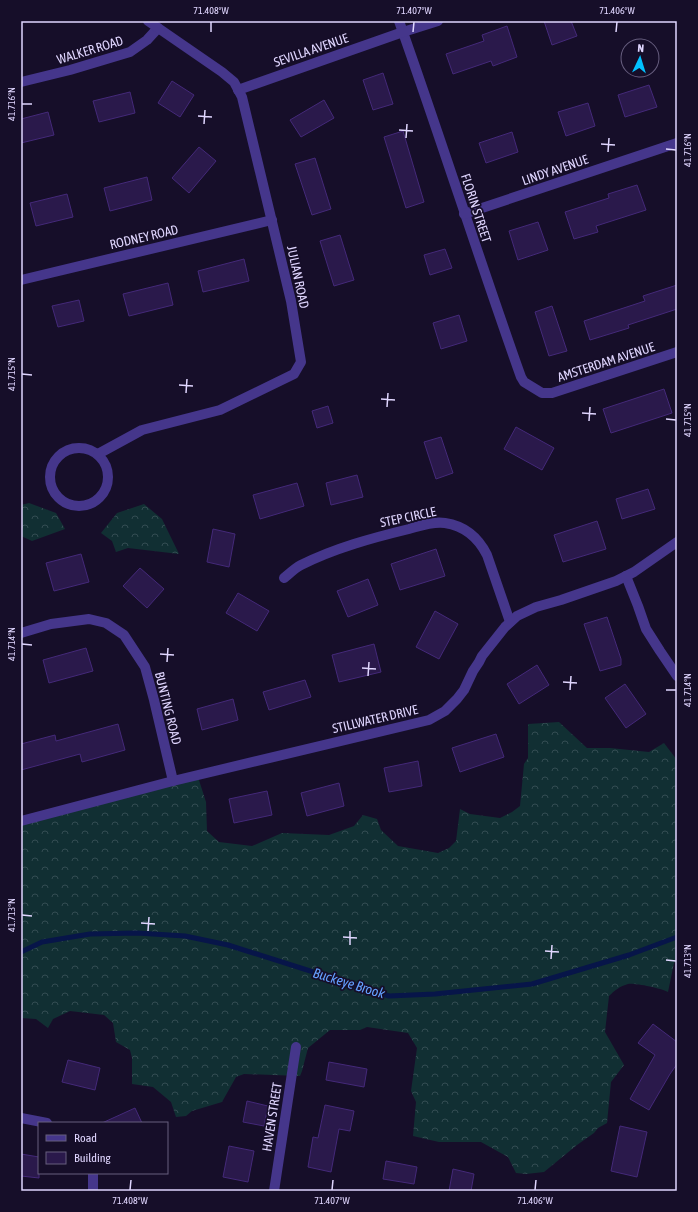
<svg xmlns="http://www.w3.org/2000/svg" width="698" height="1212" font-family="'Asap Condensed',sans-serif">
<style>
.forest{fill:url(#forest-crowns)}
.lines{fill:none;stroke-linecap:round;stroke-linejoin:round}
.stream{stroke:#071549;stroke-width:5}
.building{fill:#2a194b;stroke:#442979}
.minor{stroke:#45368b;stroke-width:10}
.ticks{fill:none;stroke:#e0d6ff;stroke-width:1.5}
.labels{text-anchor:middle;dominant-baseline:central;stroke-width:3.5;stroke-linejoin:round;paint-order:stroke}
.street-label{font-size:13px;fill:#e0d6ff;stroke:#160e29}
.water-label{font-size:14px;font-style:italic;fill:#64a0ff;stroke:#160e29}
.neatline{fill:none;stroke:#e0d6ff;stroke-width:1.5}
.ticks-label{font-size:10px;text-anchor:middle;fill:#e0d6ff}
</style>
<defs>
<pattern id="forest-crowns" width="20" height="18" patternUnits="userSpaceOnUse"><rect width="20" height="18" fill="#112f33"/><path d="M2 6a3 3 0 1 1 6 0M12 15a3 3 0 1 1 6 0" fill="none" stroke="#334c52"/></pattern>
</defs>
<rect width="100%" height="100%" fill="#160e29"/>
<!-- forest -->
<g class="forest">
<polygon points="29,503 56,513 65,529 32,541 21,536 21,505"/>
<polygon points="144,504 162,519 179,554 128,548 116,552 112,541 101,533 117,513"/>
<path d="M559,722l28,26h23l39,4 15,-9 13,17v201l-3,2 -6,29c-8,-4 -33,-9 -40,-8 -8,2 -14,7 -19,12l-4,36 19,33 -13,17 -4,41 -9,5 -4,5 -17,12 -33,27 -18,2 -10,-1 -8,-16 -27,-15h-42l-26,-6 3,-34 -5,-11 6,-43 -9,-15 -41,-6 -7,3h-30l-22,18 -6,23 -2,5 -56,-2 -8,3 -14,25 -30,9 -6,5 -10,1 -5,-15 -18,-15 -21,-3v-26l-2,-8 -14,-8 -3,-19 -9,-8 -34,-4 -17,8 -5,9 -12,-9 -15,-1v-198l176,-46 9,28 1,29 12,11 33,4 30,-13 47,2 25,-9 9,-11 14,4 4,11 17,16 40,7 11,-5 7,-7 4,-32 10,5 30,4 12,-6 8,-6 4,-42 4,-6v-34z"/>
</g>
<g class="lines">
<!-- stream -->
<polyline class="stream" points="21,952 42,942 90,934 137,933 185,936 228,945 389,996 435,994 532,984 629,955 677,937"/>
</g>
<!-- building -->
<g class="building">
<polygon points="544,21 571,21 577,36 552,45"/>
<polygon points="507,26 517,57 493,66 491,61 453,74 446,54 484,41 482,35"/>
<polygon points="383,73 393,104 373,110 363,80"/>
<polygon points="172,81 194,95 180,117 158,103"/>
<polygon points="649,85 657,107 625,117 618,95"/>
<polygon points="130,92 135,113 99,122 93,101"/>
<polygon points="324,100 334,118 301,137 290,120"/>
<polygon points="588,103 595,126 566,136 558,112"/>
<polygon points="48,112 54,135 21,143 21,119"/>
<polygon points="403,131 424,202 406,208 384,137"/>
<polygon points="512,132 518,152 486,163 479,143"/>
<polygon points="199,147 216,161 189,193 172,178"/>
<polygon points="315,158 331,209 312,215 295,164"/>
<polygon points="147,177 152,200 110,211 104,188"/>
<polygon points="637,185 646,210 596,226 598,232 574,239 565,212 609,198 608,194"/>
<polygon points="67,194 73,217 36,226 30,203"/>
<polygon points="538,222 548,250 518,260 509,231"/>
<polygon points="340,235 354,280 334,286 320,241"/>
<polygon points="445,249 452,268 430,275 424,255"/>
<polygon points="244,259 249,281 203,292 198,271"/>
<polygon points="168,283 173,305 129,316 123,294"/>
<polygon points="677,285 677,309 628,325 629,328 590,340 584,321 645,301 643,296"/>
<polygon points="79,300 84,321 58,327 52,306"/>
<polygon points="552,306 567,351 549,356 535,312"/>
<polygon points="459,315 467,341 441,349 433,323"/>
<polygon points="664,389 672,413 611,433 603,409"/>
<polygon points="328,406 333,423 317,428 312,411"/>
<polygon points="516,427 554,448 542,470 504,449"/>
<polygon points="441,437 453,473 436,479 424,442"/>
<polygon points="357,475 363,497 331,505 326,483"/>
<polygon points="297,483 304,506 260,519 253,495"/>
<polygon points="648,489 655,509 622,519 616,499"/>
<polygon points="597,521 606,549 563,562 554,535"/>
<polygon points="213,529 235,534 229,567 207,562"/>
<polygon points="436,549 445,576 400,590 391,564"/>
<polygon points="81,554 89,582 54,591 46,563"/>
<polygon points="140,568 164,589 147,608 123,586"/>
<polygon points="368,579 378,605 348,617 337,591"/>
<polygon points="238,593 269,611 257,631 226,613"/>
<polygon points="435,611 458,624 439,659 416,647"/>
<polygon points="607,617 621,659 621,665 600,671 584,624"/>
<polygon points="374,644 381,672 339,682 332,655"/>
<polygon points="86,648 93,671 49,683 43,660"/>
<polygon points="537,665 549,685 519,704 507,684"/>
<polygon points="305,680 311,697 269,710 263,692"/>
<polygon points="625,684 646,714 626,728 605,698"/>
<polygon points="233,699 238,720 202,730 197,709"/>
<polygon points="118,724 125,750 82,762 80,754 21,770 21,744 55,735 56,741"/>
<polygon points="496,734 504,757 460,772 452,748"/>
<polygon points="418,761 422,786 389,792 384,768"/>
<polygon points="339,783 344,806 307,816 301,793"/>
<polygon points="267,791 272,815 234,823 229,799"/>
<polygon points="653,1024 677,1042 677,1064 670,1074 649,1110 630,1099 655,1055 638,1043"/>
<polygon points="68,1060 100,1068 95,1090 62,1082"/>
<polygon points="329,1062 367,1069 364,1087 326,1080"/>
<polygon points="247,1101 268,1106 264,1126 243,1122"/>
<polygon points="325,1105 354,1111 350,1131 339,1129 331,1172 308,1167 313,1137 318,1138"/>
<polygon points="135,1108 142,1123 102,1123"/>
<polygon points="620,1126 647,1132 637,1177 611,1171"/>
<polygon points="229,1146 254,1151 248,1182 223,1177"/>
<polygon points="21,1154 39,1157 39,1178 21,1176"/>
<polygon points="386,1161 417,1167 414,1184 383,1179"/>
<polygon points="453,1169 474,1174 471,1191 449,1191"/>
</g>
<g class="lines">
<!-- minor -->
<g class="minor">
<path d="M399,21c42,118 80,238 122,356l3,5 18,11h10l125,-41"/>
<polyline points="21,82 70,70 130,52 147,40 158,28"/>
<polyline points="238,90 403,32 438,21"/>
<polyline points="464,214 677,143"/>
<polyline points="21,280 272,220"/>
<circle cx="79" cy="477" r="29"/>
<polyline points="98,454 142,430 220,410 294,374 301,362 291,301 242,97 234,82 222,72 148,21"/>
<polyline points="626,576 638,606 646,629 660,651 677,676"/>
<path d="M284,578c5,-4 11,-10 17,-13 34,-17 71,-27 108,-36 11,-3 24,-8 36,-6 20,3 33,14 42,32l23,67"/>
<polyline points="21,633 51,624 89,619 106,623 124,635 145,667 154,700 173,781"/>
<polyline points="21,821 173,781 429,720 445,711 457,699 464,690 473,671 479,662 482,656 505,627 517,616 536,607 561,600 616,581 634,572 677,542"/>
<polyline points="21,1118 47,1123"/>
<polyline points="93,1191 93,1173"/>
<polyline points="274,1191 296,1047"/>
</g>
</g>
<!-- ticks -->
<path class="ticks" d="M211,32v-10M413,32l1,-10M616,32l1,-10M22,104h10M198,116l14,1M204,124l1,-14M399,130l14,1M406,138l1,-14M601,144l14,1M666,149l10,1M608,152l1,-14M22,374l10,1M179,385l14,1M186,393l1,-14M381,399l14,1M387,407l1,-14M582,413l14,1M666,419l10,1M589,421l1,-14M22,644l10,1M160,654l14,1M167,662l1,-14M362,668l14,1M368,676l1,-14M563,682l14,1M570,690l1,-14M666,690h10M22,915l10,1M141,923l14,1M148,931l1,-14M343,937l14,1M350,945v-14M545,951l14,1M551,959l1,-14M666,960l10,1M130,1190l1,-10M332,1190l1,-10M535,1190l1,-10"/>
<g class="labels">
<!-- street labels -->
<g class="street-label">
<text transform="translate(90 50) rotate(-17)">WALKER ROAD</text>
<text transform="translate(311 50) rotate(-19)">SEVILLA AVENUE</text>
<text transform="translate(555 170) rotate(-19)">LINDY AVENUE</text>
<text transform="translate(476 208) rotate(72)">FLORIN STREET</text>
<text transform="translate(144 237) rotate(-13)">RODNEY ROAD</text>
<text transform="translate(298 277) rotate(78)">JULIAN ROAD</text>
<text transform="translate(606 362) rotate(-18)">AMSTERDAM AVENUE</text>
<text transform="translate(408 517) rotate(-12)">STEP CIRCLE</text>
<text transform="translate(168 708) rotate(76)">BUNTING ROAD</text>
<text transform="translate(375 719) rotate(-13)">STILLWATER DRIVE</text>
<text transform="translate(272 1117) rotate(-81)">HAVEN STREET</text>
</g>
<!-- water labels -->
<g class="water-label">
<text transform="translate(349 983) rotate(17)">Buckeye Brook</text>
</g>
</g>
<!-- border -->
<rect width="698" height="1212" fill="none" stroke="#160e29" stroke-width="44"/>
<!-- legend -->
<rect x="38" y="1122" width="130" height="52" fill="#160e29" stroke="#675e7f"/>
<rect x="46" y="1135" width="20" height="6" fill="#45368b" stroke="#675e7f"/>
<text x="74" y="1142" font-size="12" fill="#e0d6ff">Road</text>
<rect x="46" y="1152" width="20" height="12" fill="#2a194b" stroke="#675e7f"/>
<text x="74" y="1162" font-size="12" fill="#e0d6ff">Building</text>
<!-- north arrow -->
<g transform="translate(640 58) rotate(4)"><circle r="19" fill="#160e29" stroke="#675e7f"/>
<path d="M0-3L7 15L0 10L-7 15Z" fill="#02c1ff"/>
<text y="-6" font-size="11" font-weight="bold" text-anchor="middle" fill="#e0d6ff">N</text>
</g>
<rect x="22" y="22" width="654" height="1168" class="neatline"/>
<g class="ticks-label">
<text x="211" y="14">71.408°W</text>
<text x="414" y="14">71.407°W</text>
<text x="617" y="14">71.406°W</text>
<text transform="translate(11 104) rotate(-90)" y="4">41.716°N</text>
<text transform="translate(687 150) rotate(-90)" y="4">41.716°N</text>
<text transform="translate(11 374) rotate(-90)" y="4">41.715°N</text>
<text transform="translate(687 420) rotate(-90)" y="4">41.715°N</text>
<text transform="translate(11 644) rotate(-90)" y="4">41.714°N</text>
<text transform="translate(687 690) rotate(-90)" y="4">41.714°N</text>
<text transform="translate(11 915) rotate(-90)" y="4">41.713°N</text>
<text transform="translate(687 961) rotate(-90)" y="4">41.713°N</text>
<text x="130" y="1204">71.408°W</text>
<text x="332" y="1204">71.407°W</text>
<text x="535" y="1204">71.406°W</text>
</g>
</svg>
